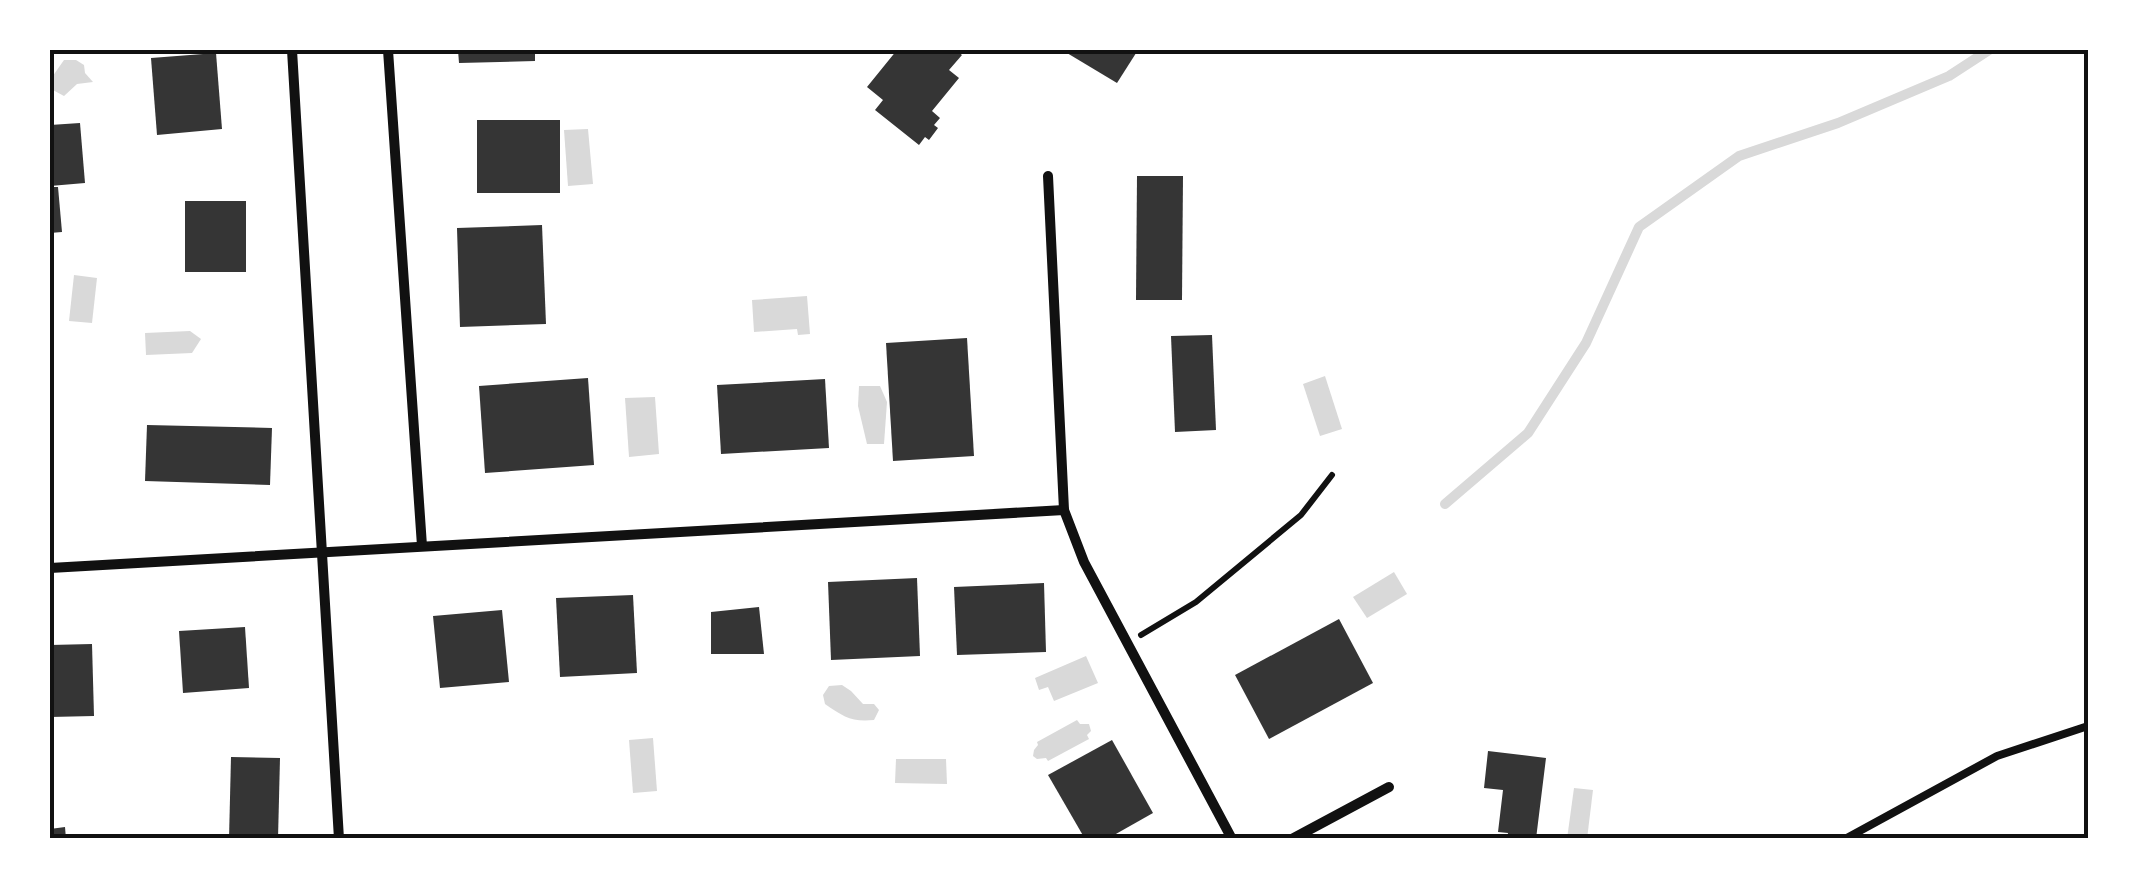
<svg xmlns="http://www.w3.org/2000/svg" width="2138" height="889" font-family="Signika,sans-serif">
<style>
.water{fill:#d9d9d9}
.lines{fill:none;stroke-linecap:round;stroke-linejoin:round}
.stream{stroke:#d9d9d9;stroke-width:10}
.building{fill:#353535}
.path{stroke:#111;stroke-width:6}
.service{stroke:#111;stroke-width:8}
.minor{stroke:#111;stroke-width:10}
.neatline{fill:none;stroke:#111;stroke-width:4}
</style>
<rect width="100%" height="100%" fill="#fff"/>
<!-- water -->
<g class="water">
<polygon points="64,60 76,60 84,65 85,73 93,82 77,84 64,96 51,89 50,80"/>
<polygon points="588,129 593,184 568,186 564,130"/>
<polygon points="74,275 97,278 92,323 69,321"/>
<polygon points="807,296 810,334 798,335 797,329 754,332 752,300"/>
<polygon points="190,331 201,339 192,353 146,355 145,333"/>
<polygon points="1325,376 1342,429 1320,436 1303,384"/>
<polygon points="859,386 880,386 887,402 884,444 867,444 858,406"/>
<polygon points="655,397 659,454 629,457 625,398"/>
<polygon points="1394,572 1407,594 1367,618 1353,597"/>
<polygon points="1086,656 1098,683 1054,701 1048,687 1039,690 1035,678"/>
<path d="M842,685l9,6 12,13h11l5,6 -5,10c-23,2 -30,-3 -49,-16l-2,-9 6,-9z"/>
<polygon points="1077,720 1080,724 1089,724 1091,731 1087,735 1089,739 1048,761 1046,758 1037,759 1033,756 1034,750 1038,745 1037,742"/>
<polygon points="653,738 657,791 633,793 629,740"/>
<polygon points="896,759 946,759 947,784 895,783"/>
<polygon points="1574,788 1593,790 1587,839 1567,839"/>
</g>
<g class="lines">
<!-- stream -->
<polyline class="stream" points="1445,504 1528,433 1586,343 1639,227 1739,156 1838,123 1949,76 1989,50"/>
</g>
<!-- building -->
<g class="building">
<polygon points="458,50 535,50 535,61 459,63"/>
<polygon points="897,50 956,50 962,55 949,70 959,78 932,111 940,118 934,125 938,128 929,140 925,137 919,145 875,110 883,100 867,87"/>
<polygon points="1062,50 1138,50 1117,83"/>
<polygon points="216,53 222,129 157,135 151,58"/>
<rect x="477" y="120" width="83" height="73"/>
<polygon points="80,123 85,183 50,186 50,125"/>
<polygon points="1137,176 1183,176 1182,300 1136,300"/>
<polygon points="50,187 58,187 62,232 50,233"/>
<rect x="185" y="201" width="61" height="71"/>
<polygon points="542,225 546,324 460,327 457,228"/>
<polygon points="1212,335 1216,430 1175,432 1171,336"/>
<polygon points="967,338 974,456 893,461 886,343"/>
<polygon points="588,378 594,465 485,473 479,386"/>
<polygon points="825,379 829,448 721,454 717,385"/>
<polygon points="147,425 272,428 270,485 145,481"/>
<polygon points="917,578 920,656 831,660 828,582"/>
<polygon points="1044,583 1046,652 957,655 954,587"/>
<polygon points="633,595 637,673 560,677 556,598"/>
<polygon points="759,607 764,654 711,654 711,612"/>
<polygon points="502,610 509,682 440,688 433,616"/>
<polygon points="1339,619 1373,683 1269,739 1235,675"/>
<polygon points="245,627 249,688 183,693 179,631"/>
<polygon points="92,644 94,716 50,717 50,645"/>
<polygon points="1112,740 1153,813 1107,839 1085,839 1048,775"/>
<polygon points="1488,751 1546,758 1536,839 1507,839 1508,833 1498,832 1503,790 1484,788"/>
<polygon points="231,757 280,758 278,839 229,839"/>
<polygon points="65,827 66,839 50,839 50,829"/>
</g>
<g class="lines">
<!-- path -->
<polyline class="path" points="1141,635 1196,602 1301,515 1332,475"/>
<!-- service -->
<polyline class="service" points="1845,839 1997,756 2088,726"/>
<!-- minor -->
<g class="minor">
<polyline points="292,50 339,839"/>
<polyline points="388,50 422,546"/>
<polyline points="1048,176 1064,510 1084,562 1232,839"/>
<polyline points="50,568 1064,510"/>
<polyline points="1292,839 1389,787"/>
</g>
</g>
<!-- border -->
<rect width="2138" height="889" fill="none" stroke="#ffffff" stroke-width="105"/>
<rect x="52" y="52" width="2034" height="784" class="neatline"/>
</svg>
